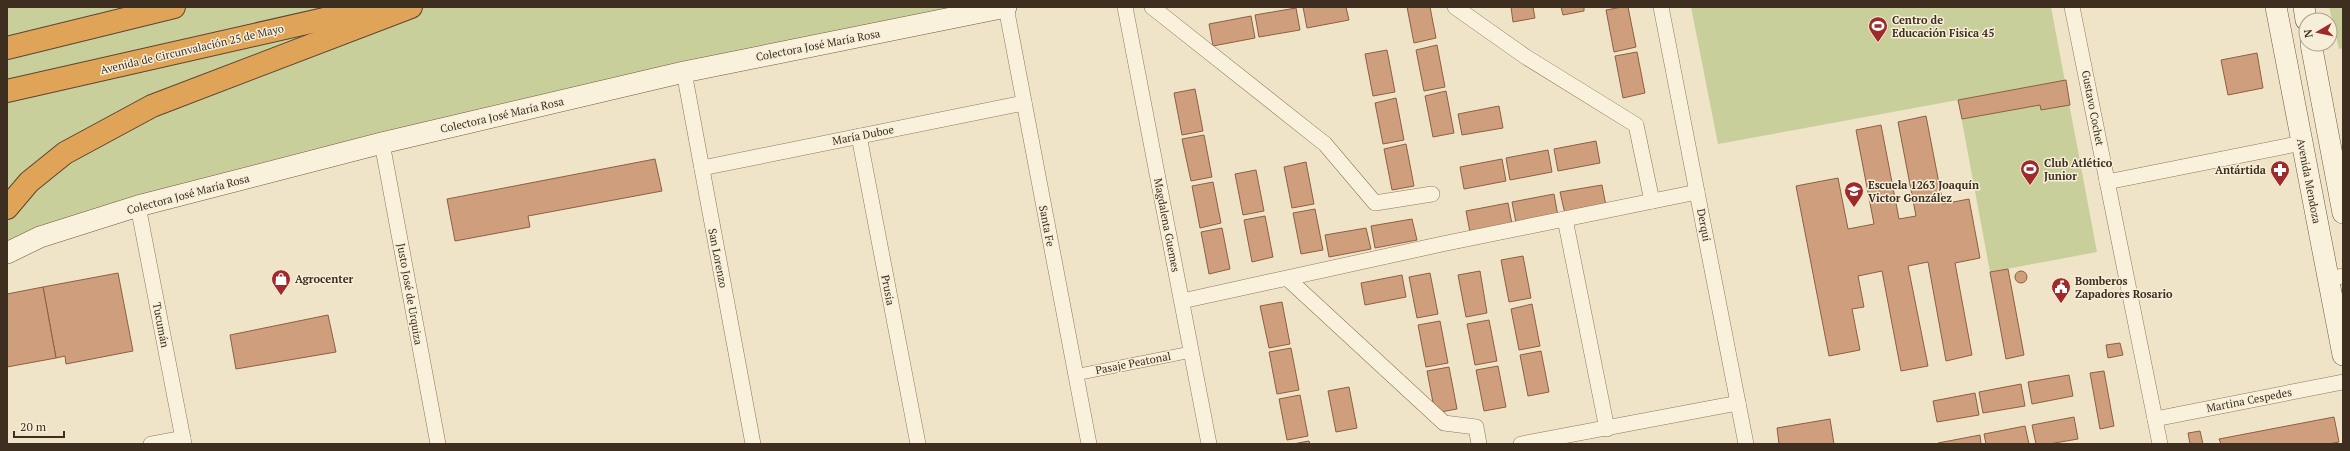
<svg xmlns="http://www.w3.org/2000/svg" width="2350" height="451" font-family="'PT Serif',serif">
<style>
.green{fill:#c9cf9b}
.building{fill:#cf9f7d;stroke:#8d5f41}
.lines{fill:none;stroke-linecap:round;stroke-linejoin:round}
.pedestrian-casing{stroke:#8d765c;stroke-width:12}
.minor-casing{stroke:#8d765c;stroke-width:16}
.secondary-casing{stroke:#6f573f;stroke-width:22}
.motorway-casing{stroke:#5b4430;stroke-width:24}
.pedestrian{stroke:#faf1dc;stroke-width:11}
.minor{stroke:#faf1dc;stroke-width:15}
.secondary{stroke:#faf1dc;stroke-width:21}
.motorway{stroke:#e0a458;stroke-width:22}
.labels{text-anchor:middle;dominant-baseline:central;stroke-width:3;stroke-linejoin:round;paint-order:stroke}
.poi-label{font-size:11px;font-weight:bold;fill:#3d2e20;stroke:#f7eed8;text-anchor:start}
.street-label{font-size:11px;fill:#3d2e20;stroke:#f7eed8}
</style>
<rect width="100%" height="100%" fill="#f0e4c8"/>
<!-- green -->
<g class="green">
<polygon points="7,7 1006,7 382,143 7,253"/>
<polygon points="1691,7 2051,7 2097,252 1990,272 1958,100 1718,144"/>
<polygon points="2329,7 2343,7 2343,48 2339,49"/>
</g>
<!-- building -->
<g class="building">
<polygon points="1303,7 1346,7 1349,20 1307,28"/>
<polygon points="1407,7 1430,7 1436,38 1414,43"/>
<polygon points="1511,7 1533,7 1535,18 1513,22"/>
<polygon points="1561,7 1584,7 1584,11 1563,15"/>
<polygon points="1622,7 1628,7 1636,47 1614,52 1606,10"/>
<polygon points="1296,8 1300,30 1259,37 1255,15"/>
<polygon points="1251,16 1255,38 1213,46 1209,24"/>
<polygon points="1437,45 1445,87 1424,91 1416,50"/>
<polygon points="1387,50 1395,92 1373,96 1365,54"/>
<polygon points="1637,52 1645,93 1623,98 1615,56"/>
<polygon points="2257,53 2263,88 2228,95 2221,60"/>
<polygon points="2066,80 2070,105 2041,110 2040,105 1962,119 1958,100"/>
<polygon points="1195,89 1203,131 1182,135 1174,93"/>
<polygon points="1446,91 1454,133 1433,137 1425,96"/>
<polygon points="1396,98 1404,140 1383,144 1375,103"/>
<polygon points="1499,106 1503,128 1462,135 1458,114"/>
<polygon points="1926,116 1943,204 1969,199 1980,258 1955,263 1972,355 1946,361 1928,262 1908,266 1928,366 1901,371 1882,271 1858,276 1864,307 1852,309 1860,350 1829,356 1796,186 1838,178 1848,229 1874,224 1856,130 1881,125 1899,219 1916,216 1898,122"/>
<polygon points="1204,135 1212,177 1191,181 1182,139"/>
<polygon points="1596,141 1600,163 1558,171 1554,149"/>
<polygon points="1406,144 1414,186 1392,190 1384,149"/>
<polygon points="1548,150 1552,172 1510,180 1506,158"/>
<polygon points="655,159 662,191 528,216 530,227 455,241 447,199"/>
<polygon points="1502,159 1506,181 1464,189 1460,167"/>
<polygon points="1306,162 1314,204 1292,208 1284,167"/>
<polygon points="1256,170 1264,211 1243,215 1235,174"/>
<polygon points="1213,182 1221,223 1200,228 1192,186"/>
<polygon points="1602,185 1606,206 1565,214 1560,192"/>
<polygon points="1554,194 1558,216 1516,223 1512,202"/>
<polygon points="1508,203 1512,224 1470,232 1466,211"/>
<polygon points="1315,209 1323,250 1301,254 1293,213"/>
<polygon points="1265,216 1273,257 1252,262 1244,220"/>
<polygon points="1412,219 1417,240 1375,248 1371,226"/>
<polygon points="1222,228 1230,269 1209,274 1201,232"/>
<polygon points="1366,228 1371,249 1329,257 1325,235"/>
<polygon points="1523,256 1531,298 1509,302 1501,260"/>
<polygon points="2008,269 2024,355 2006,359 1990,272"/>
<circle cx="2021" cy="277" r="6"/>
<polygon points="1480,271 1487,313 1466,317 1458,275"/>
<polygon points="118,273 133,351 66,364 65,356 56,358 43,287"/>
<polygon points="1430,273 1438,314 1417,318 1409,277"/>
<polygon points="1402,275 1406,297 1365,305 1361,283"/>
<polygon points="43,287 56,358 7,367 7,294"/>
<polygon points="1282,302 1290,344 1269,348 1260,306"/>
<polygon points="1532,304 1540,346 1519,350 1511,309"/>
<polygon points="328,315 336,352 236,369 230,335"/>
<polygon points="1489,320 1497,361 1475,365 1467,324"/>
<polygon points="1440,321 1448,363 1426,367 1418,325"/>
<polygon points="2120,343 2123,355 2108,358 2106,345"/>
<polygon points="1291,348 1299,390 1277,394 1269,352"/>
<polygon points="1541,351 1549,392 1528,396 1520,355"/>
<polygon points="1498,366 1506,407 1484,411 1476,370"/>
<polygon points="1449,367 1457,409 1435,413 1427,371"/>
<polygon points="2104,371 2114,426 2100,429 2090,373"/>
<polygon points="2069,375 2073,396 2032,404 2028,382"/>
<polygon points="2021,384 2025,406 1983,413 1979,392"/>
<polygon points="1349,387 1357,428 1336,432 1328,391"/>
<polygon points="1975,393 1979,415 1937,422 1933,401"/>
<polygon points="1300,395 1308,436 1287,440 1279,399"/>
<polygon points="2074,417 2078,439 2049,444 2036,444 2032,425"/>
<polygon points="2334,417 2339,442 2328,444 2221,444 2219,439"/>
<polygon points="1830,419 1834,444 1779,444 1777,428"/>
<polygon points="2025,426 2029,444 1986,444 1984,434"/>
<polygon points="2200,431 2203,444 2190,444 2188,433"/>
<polygon points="1980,435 1981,444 1938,444 1938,443"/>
<polygon points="1309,441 1310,444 1293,444"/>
</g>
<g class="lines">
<defs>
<polyline id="pedestrian" points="1075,375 1191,352"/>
<g id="minor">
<polyline points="1006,7 1089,444"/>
<polyline points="1125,7 1209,444"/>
<polyline points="1152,7 1325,144 1375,203 1432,194"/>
<polyline points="1455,7 1526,57 1636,125 1652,201"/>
<polyline points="1661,7 1746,444"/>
<polyline points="2072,7 2160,444"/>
<polyline points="684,72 753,444"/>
<polyline points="859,136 918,444"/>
<polyline points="382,143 438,444"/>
<polyline points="702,168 1024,103"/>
<polyline points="2107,182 2302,143"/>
<polyline points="138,206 184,444"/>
<polyline points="1565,219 1607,429"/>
<polyline points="1288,279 1444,423 1476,427 1479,444"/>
<polyline points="2328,279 2343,276"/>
<polyline points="1182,301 1442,244 1697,192"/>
<polyline points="2155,419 2343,382"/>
<polyline points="151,444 183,438"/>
<polyline points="1521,444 1738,403"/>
</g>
<g id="secondary">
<polyline points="2276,7 2343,355"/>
<polyline points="2304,7 2306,20"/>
<polyline points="2311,44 2343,213"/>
<polyline points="7,253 40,237 138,206 382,143 684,72 1006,7"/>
</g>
<g id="motorway">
<polyline points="7,48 174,7"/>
<polyline points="7,91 377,7"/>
<polyline points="7,208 29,182 65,153 152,106 411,7"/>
</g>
</defs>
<!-- pedestrian casing -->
<use href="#pedestrian" class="pedestrian-casing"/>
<!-- minor casing -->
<use href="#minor" class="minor-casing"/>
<!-- secondary casing -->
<use href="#secondary" class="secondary-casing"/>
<!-- motorway casing -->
<use href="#motorway" class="motorway-casing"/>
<!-- pedestrian -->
<use href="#pedestrian" class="pedestrian"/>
<!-- minor -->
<use href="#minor" class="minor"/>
<!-- secondary -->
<use href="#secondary" class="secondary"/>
<!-- motorway -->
<use href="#motorway" class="motorway"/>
</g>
<!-- icons -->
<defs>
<symbol id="stadium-pin" viewBox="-11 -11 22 30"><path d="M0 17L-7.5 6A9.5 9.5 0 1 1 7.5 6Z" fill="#9e2a2b" stroke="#f7eed8"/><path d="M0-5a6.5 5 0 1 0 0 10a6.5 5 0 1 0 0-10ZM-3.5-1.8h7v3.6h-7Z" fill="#fff"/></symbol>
<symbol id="pharmacy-pin" viewBox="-11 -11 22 30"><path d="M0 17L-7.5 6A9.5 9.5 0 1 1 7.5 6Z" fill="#9e2a2b" stroke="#f7eed8"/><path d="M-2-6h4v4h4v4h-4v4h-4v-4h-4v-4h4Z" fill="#fff"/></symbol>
<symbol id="school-pin" viewBox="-11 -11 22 30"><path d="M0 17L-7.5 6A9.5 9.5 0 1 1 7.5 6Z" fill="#9e2a2b" stroke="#f7eed8"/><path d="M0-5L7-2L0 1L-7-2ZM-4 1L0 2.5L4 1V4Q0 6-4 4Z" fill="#fff"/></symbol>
<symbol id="shop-pin" viewBox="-11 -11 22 30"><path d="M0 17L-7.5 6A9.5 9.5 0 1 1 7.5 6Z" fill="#9e2a2b" stroke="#f7eed8"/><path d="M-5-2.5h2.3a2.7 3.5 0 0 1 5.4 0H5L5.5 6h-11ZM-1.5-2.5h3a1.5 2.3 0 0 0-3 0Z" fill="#fff"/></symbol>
<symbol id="civic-pin" viewBox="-11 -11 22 30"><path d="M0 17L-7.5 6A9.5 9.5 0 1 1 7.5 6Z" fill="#9e2a2b" stroke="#f7eed8"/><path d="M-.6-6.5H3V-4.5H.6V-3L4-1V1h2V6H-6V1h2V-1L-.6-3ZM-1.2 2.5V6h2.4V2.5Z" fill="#fff"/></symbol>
</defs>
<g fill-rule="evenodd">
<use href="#stadium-pin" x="1867" y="15" width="22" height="30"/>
<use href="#stadium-pin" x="2019" y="158" width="22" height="30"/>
<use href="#pharmacy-pin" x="2269" y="159" width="22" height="30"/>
<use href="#school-pin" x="1843" y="180" width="22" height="30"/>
<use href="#shop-pin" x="270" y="268" width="22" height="30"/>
<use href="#civic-pin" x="2050" y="276" width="22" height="30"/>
</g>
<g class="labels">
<!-- poi labels -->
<g class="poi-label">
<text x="1892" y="20">Centro de<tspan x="1892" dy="13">Educación Fisica 45</tspan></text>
<text x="2044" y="163">Club Atlético<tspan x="2044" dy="13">Junior</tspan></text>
<text x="2266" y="170" text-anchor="end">Antártida</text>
<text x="1868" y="185">Escuela 1263 Joaquín<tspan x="1868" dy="13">Victor González</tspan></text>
<text x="295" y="279">Agrocenter</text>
<text x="2075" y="281">Bomberos<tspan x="2075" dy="13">Zapadores Rosario</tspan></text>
</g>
<!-- street labels -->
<g class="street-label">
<text transform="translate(818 45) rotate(-11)">Colectora José María Rosa</text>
<text transform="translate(192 49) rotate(-13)">Avenida de Circunvalación 25 de Mayo</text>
<text transform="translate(2093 108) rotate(79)">Gustavo Cochet</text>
<text transform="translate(502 115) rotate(-13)">Colectora José María Rosa</text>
<text transform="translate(863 135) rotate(-11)">María Duboe</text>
<text transform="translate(2309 181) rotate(79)">Avenida Mendoza</text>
<text transform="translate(188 194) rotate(-15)">Colectora José María Rosa</text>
<text transform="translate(1167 225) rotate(79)">Magdalena Guemes</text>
<text transform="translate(1704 225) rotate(79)">Derqui</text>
<text transform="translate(1047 226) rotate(79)">Santa Fe</text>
<text transform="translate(718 258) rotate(79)">San Lorenzo</text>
<text transform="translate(888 290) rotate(79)">Prusia</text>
<text transform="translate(410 294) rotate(80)">Justo José de Urquiza</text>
<text transform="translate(161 325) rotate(79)">Tucumán</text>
<text transform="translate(1133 363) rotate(-11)">Pasaje Peatonal</text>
<text transform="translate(2249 400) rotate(-11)">Martina Cespedes</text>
</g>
</g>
<!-- border -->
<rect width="2350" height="451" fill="none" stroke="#3d2e20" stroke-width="16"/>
<!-- north arrow -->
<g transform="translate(2318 32) rotate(261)"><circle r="19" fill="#f7eed8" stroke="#ada18e"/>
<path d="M0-3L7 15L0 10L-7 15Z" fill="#9e2a2b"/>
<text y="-6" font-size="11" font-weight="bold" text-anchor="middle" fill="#3d2e20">N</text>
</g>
<!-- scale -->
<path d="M14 431v6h50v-6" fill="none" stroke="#3d2e20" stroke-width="2"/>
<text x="20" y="431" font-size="12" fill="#3d2e20" stroke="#f7eed8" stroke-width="3" paint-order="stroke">20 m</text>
</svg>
